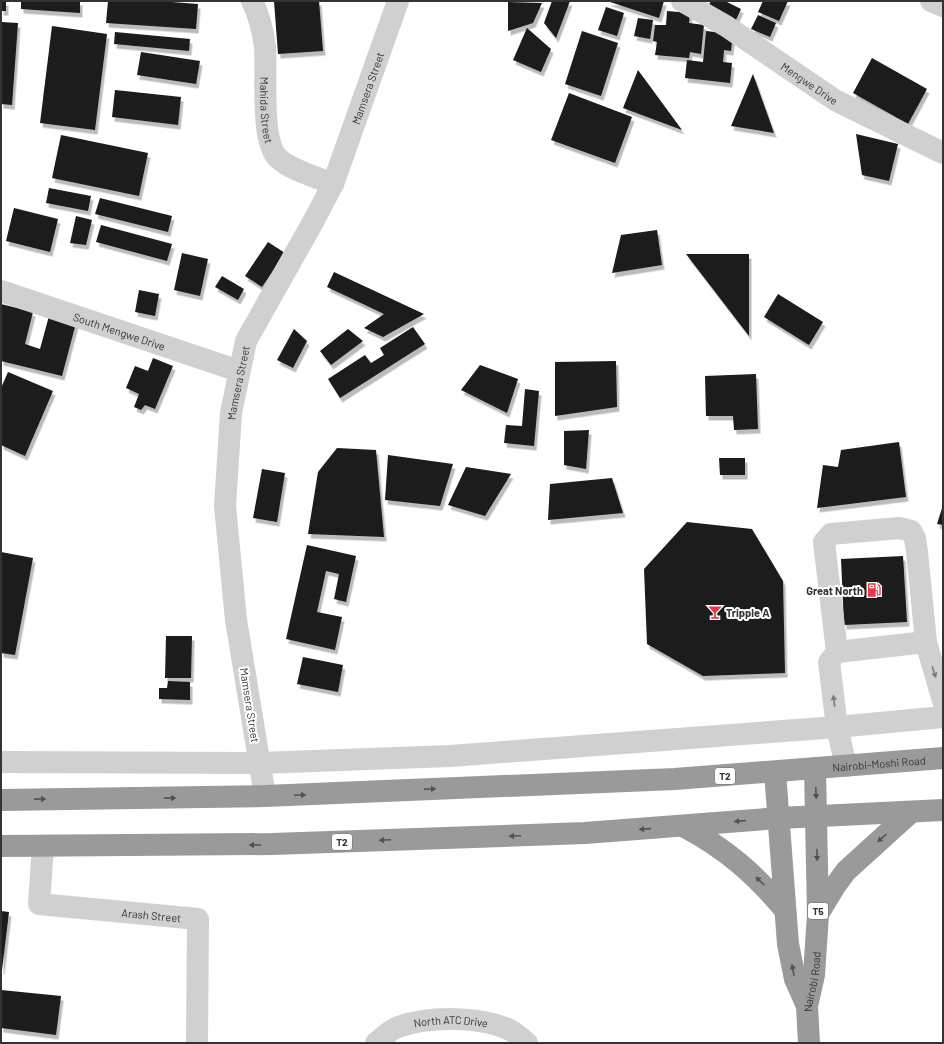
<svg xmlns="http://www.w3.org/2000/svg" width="944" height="1044" font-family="Barlow,sans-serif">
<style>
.building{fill:#1a1a1a;filter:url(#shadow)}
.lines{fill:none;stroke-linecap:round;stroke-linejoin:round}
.minor{stroke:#d0d0d0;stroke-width:22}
.highway{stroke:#9a9a9a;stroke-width:22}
.oneway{fill:#7a7a7a}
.oneway2{fill:#525252}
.labels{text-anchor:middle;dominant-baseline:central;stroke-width:4;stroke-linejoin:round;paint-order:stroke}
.shield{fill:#fff;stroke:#707070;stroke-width:1}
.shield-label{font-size:10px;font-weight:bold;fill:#333}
.street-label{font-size:11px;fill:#333;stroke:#fff}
.poi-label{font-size:11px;font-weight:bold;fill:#333;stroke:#fff;text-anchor:end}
</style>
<defs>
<filter id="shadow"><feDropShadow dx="2.5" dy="4.5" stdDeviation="0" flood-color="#0004"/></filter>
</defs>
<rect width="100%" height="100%" fill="#fff"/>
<!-- building -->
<g class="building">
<rect x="1" y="1" width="5" height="10"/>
<polygon points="21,1 80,1 80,13 21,9"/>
<polygon points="108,1 159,1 198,4 196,29 106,23"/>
<polygon points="274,1 319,1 323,51 278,54"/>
<polygon points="552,1 570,1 556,38 544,23"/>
<polygon points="607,1 664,1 659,18"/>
<polygon points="711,1 725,1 741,9 734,24 706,10"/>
<polygon points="763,1 788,1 779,21 758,12"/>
<polygon points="508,2 542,3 533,23 508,31"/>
<polygon points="606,7 624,13 617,36 598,30"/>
<polygon points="667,11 690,13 689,23 704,25 701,54 690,52 689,58 655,55 657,42 653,41 655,25 666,25"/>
<polygon points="758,15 776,23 770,37 751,29"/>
<polygon points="638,18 653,20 650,39 634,36"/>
<polygon points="1,22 18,23 12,105 1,104"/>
<polygon points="52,26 107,34 95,130 40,123"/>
<polygon points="527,28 551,49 541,72 513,60"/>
<polygon points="582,31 618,43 601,96 565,84"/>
<polygon points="706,31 733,34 731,51 724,50 723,62 732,63 730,83 685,78 687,60 703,62"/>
<polygon points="115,32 190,39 189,51 114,44"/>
<polygon points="141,52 200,61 196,84 137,75"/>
<polygon points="872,58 927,89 908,124 853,93"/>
<polygon points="638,70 682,130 623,108"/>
<polygon points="753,74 774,133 731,126"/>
<polygon points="115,90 181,97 178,125 112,117"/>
<polygon points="569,93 632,117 615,163 551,140"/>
<polygon points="856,134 898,144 889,181 862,175"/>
<polygon points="61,135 148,153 139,196 52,178"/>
<polygon points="49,188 91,196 88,211 46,203"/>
<polygon points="100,198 172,216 168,232 95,214"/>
<polygon points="14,208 58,219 50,252 6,241"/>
<polygon points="76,216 92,220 86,245 70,243"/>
<polygon points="101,225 172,244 167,261 96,242"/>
<polygon points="657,230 662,265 612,273 621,235"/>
<polygon points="268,242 285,253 262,287 245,276"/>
<polygon points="182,253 208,259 200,296 174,290"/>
<polygon points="686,254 749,254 749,336"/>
<polygon points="334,272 424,314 383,337 364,328 384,314 327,287"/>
<polygon points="222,276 244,289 238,300 215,287"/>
<polygon points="139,290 159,294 155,316 135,312"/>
<polygon points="778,294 823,322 809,345 764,317"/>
<polygon points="1,304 33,312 25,344 40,349 49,316 76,323 62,376 1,361"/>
<polygon points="413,327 425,344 340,398 328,379 365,355 371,363 384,355 380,348"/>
<polygon points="294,329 307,341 293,368 277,360"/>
<polygon points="348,329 363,341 331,365 320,351"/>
<polygon points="153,358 173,366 155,409 145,405 141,410 134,407 139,394 126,388 135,366 148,371"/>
<polygon points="616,361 617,407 555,416 555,362"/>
<polygon points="480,365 518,379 507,413 461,390"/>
<polygon points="8,372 53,391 25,456 1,445 1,388"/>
<polygon points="756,374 758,429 734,430 733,416 706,416 705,376"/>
<polygon points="525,389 539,391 534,446 504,443 506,425 522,426"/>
<polygon points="589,430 586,469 564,465 564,431"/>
<polygon points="899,442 906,497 817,508 823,465 838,467 841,450"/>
<polygon points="337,448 376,450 384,537 308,534 318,472"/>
<polygon points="388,455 453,464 440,506 385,500"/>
<polygon points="719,458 745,458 745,475 720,475"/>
<polygon points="466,467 511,474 485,516 448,505"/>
<polygon points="262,469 285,473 277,522 253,518"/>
<polygon points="612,478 623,513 548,520 550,484"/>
<polygon points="943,505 943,525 937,524"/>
<polygon points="687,522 752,529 783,581 785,673 703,676 647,644 644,569"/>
<polygon points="307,545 356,556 346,602 334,599 339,574 326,571 317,612 342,617 335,650 286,639"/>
<polygon points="1,552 33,558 15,655 1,653"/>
<polygon points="903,556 907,622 844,625 841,559"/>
<polygon points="166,636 192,636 191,678 165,678"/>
<polygon points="303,657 343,665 338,692 297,684"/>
<polygon points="168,681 190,682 190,700 159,699 159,688 167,688"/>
<polygon points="1,911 9,912 2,970 1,970"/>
<polygon points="1,990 61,996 56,1035 1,1028"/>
</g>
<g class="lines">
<!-- minor -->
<g class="minor">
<path id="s1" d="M252,1c7,14 11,30 13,46 2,25 -5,94 13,111 12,12 39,19 55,26"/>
<path id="s2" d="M682,1l44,25 109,74 108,53"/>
<polyline points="931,1 943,6"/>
<path id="s3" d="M1,291l238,80"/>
<polyline points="837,652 824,542 831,534 899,528 911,531 915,538 917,552 926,642"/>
<polyline points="1,762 260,763 450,756 837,727 943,717"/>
<polyline points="846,766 837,727 829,662 837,652 926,642 943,701"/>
<path id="s4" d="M265,796l-29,-176 -11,-114 6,-93 15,-72 67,-119 20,-38 65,-183"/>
<path id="s5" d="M43,846l-4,58 159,15 -1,124"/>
<path id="s6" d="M376,1043c6,-5 14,-13 22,-16 31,-11 82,-11 112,3 6,3 12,9 17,13"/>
</g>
<!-- highway -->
<g class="highway">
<polyline points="775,772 788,944 795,979 807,1006"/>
<path id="s7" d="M1,800l264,-4 410,-17 268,-21"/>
<path d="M683,826c42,22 72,48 102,84"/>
<polyline points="1,846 272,844 585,833 779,818 943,810"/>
<polyline points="818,914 835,886 846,871 911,812"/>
<path id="s8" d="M809,1043l-2,-37 7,-31 4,-61 -3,-145"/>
</g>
</g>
<!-- one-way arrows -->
<defs><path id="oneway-solid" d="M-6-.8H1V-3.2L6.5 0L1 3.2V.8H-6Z"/></defs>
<g class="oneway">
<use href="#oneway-solid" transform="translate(934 672) rotate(72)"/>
<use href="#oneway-solid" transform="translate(834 701) rotate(-97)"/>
</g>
<g class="oneway2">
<use href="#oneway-solid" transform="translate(430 789) rotate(-2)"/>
<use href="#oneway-solid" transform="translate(816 793) rotate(88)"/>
<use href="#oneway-solid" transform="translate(300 795) rotate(-2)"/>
<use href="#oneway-solid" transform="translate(170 798) rotate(-1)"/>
<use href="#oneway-solid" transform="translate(40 799) rotate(-1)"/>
<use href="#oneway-solid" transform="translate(740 821) rotate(175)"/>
<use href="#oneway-solid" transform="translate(645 829) rotate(176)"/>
<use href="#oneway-solid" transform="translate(515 836) rotate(178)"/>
<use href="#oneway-solid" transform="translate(882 838) rotate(140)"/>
<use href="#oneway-solid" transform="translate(385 840) rotate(178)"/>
<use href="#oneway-solid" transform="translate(255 845) rotate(180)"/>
<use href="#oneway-solid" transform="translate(817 855) rotate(89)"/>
<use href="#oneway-solid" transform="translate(760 881) rotate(-135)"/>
<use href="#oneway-solid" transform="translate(793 970) rotate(-101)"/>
</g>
<!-- icons -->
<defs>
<symbol id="fuel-bare" viewBox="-9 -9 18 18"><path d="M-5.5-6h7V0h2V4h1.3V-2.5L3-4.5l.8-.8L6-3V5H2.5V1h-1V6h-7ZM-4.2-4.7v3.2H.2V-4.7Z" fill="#e63946" stroke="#fff" stroke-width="2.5" paint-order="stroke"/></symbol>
<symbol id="bar-bare" viewBox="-9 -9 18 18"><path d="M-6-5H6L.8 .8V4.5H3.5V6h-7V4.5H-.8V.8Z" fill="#e63946" stroke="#fff" stroke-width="2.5" paint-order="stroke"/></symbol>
</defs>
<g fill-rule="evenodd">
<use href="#fuel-bare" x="864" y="580" width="20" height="20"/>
<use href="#bar-bare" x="705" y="602" width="20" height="20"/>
</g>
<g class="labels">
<!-- shield labels -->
<g class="shield">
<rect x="715" y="768" width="20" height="16" rx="3"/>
<rect x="332" y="834" width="20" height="16" rx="3"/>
<rect x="808" y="903" width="20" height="16" rx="3"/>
</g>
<g class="shield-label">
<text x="725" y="776">T2</text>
<text x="342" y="842">T2</text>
<text x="818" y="911">T5</text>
</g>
<!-- street labels -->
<g class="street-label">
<text stroke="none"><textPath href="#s2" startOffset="152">Mengwe Drive</textPath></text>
<text stroke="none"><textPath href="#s4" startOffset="741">Mamsera Street</textPath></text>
<text stroke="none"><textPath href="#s1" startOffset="111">Mahida Street</textPath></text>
<text stroke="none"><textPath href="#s3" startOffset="125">South Mengwe Drive</textPath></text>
<text stroke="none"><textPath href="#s4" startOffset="417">Mamsera Street</textPath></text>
<text transform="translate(250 705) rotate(81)">Mamsera Street</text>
<text stroke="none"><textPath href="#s7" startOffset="879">Nairobi-Moshi Road</textPath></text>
<text stroke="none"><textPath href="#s5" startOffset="171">Arash Street</textPath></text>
<text stroke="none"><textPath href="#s8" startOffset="62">Nairobi Road</textPath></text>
<text stroke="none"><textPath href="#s6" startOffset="81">North ATC Drive</textPath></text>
</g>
<!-- poi labels -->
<g class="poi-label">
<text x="863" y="590">Great North</text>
<text x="726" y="612" text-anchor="start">Tripple A</text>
</g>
</g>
<!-- border -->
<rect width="944" height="1044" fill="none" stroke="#333333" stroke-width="4"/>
</svg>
